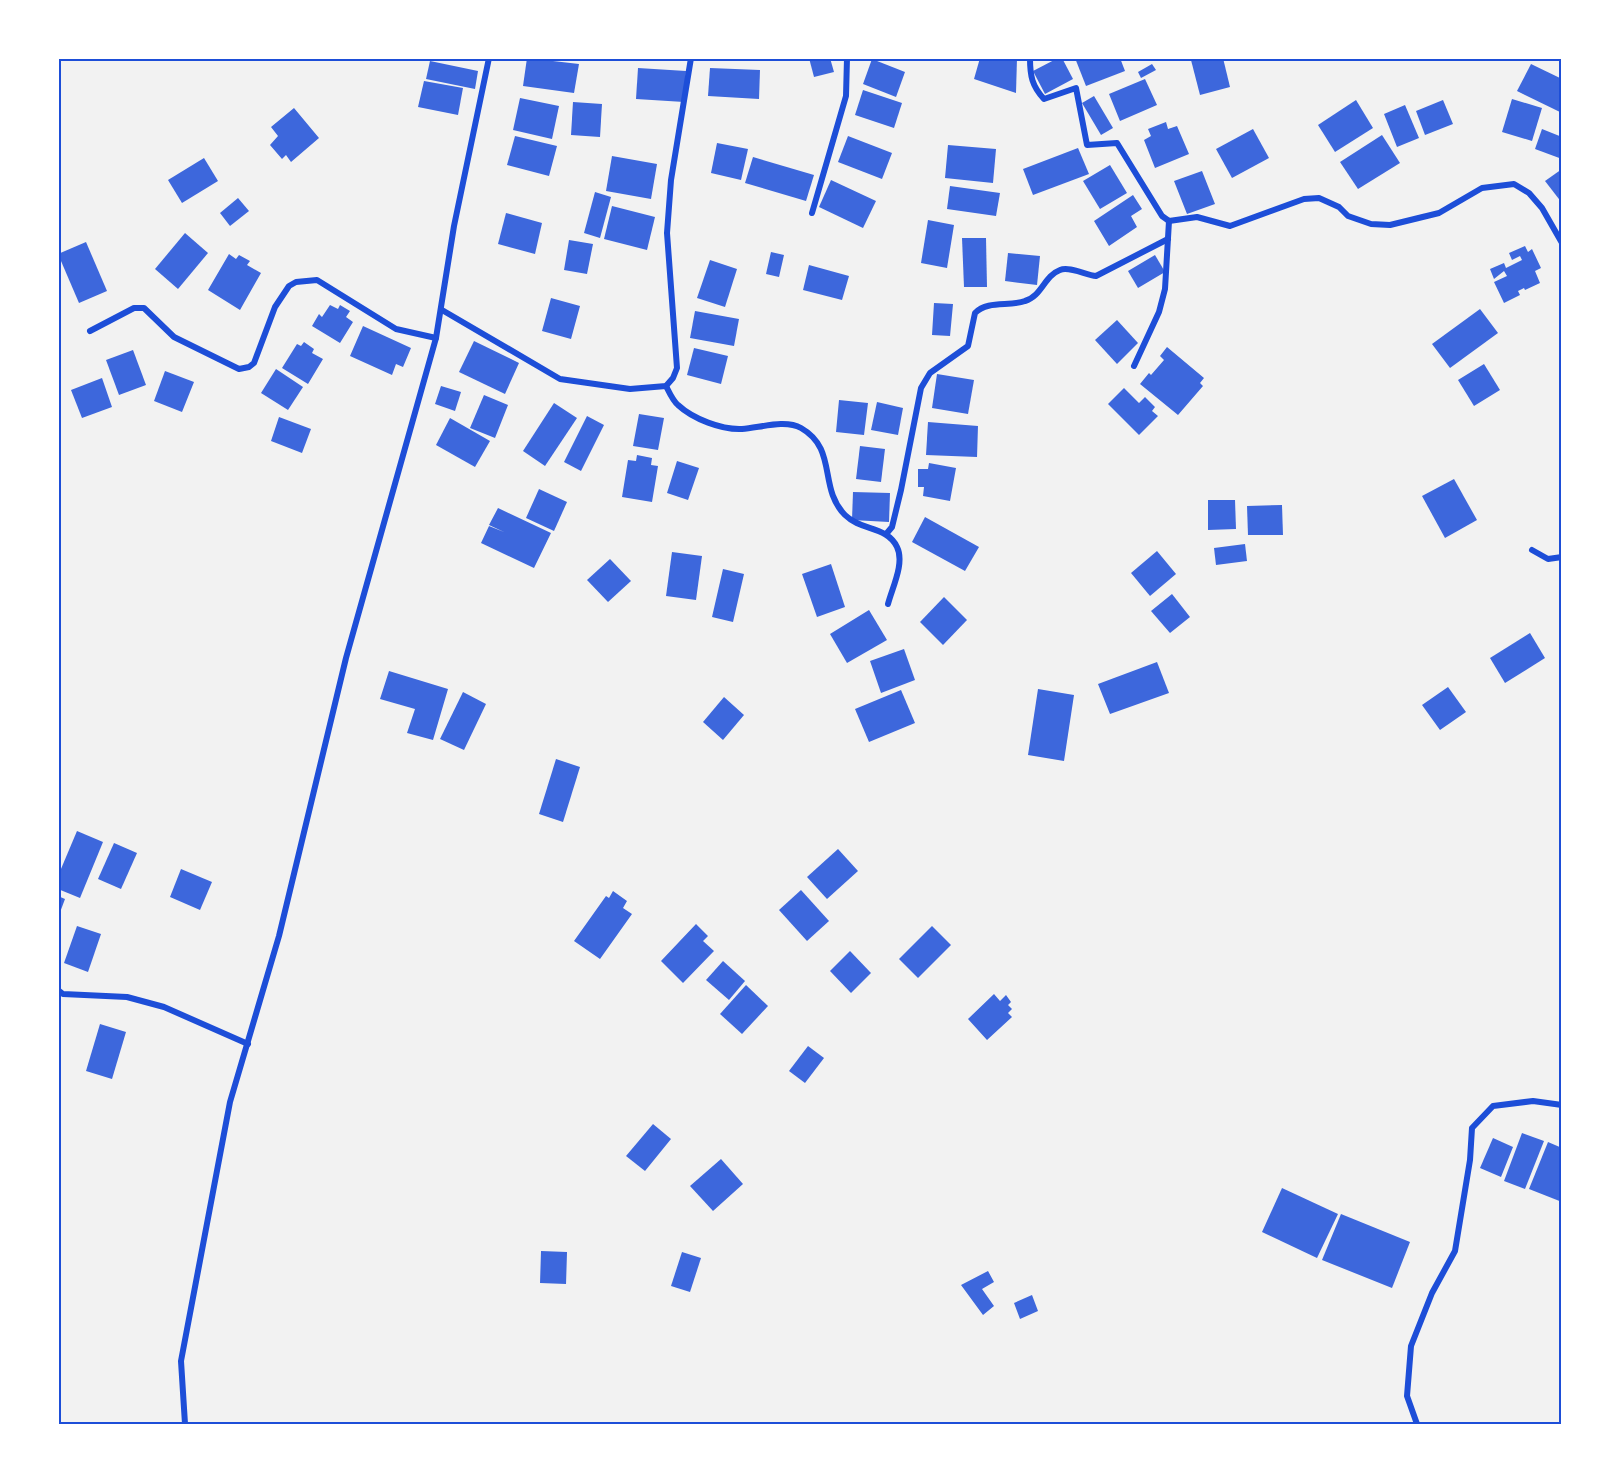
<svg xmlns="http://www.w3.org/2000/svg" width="1620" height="1483" font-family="'Public Sans',sans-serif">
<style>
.building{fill:#3d67dc}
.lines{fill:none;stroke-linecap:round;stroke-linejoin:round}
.minor{stroke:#1d4ed8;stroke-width:6}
.neatline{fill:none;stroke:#1d4ed8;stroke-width:2}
</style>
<rect width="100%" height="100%" fill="#f2f2f2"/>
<!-- building -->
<g class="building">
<polygon points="527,58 579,64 574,93 523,86"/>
<polygon points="809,58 830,58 834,72 814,77"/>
<polygon points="980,58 1017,58 1016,93 974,79"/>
<polygon points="1058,58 1062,58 1073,79 1045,94 1033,71"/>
<polygon points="1075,58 1120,58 1125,71 1086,86"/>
<polygon points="1199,58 1223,58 1230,87 1200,95 1191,60"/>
<polygon points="872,59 905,72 896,97 863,84"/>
<polygon points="430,61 478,71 475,89 426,79"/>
<polygon points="1152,64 1156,70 1141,78 1138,72"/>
<polygon points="1531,64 1562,79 1562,113 1517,91"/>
<polygon points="638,68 686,71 684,102 636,99"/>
<polygon points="710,68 760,70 759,99 708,96"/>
<polygon points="1145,79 1157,105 1120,121 1109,94"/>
<polygon points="424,81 463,88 458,115 418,107"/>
<polygon points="863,90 902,103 894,128 855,115"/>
<polygon points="1094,96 1113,128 1101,135 1082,103"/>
<polygon points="520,98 559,106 552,139 513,130"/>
<polygon points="1512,99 1542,108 1532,141 1502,132"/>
<polygon points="1356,100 1373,128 1335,152 1318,125"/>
<polygon points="1443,100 1453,124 1425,135 1416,111"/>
<polygon points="573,102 602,104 600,137 571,135"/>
<polygon points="1405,105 1419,138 1397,147 1384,114"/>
<polygon points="294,108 319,138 291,162 286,155 282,159 270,145 278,136 271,127"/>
<polygon points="1166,122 1168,129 1177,126 1189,154 1155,168 1144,140 1151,136 1148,129"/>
<polygon points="1253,129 1269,158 1232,178 1216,149"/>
<polygon points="1542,129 1562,137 1562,159 1535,149"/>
<polygon points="1382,135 1400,163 1358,189 1340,162"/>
<polygon points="515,136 557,146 549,176 507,165"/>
<polygon points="848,136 892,153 882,179 838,162"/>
<polygon points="717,143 748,149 741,180 711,173"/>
<polygon points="948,145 996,149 993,183 945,178"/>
<polygon points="1078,148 1089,174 1033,195 1023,169"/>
<polygon points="612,156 657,164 651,199 606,191"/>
<polygon points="753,157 814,175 806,201 745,183"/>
<polygon points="204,158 218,181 182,203 168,180"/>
<polygon points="1110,165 1127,193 1100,209 1083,181"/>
<polygon points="1562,169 1562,203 1545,181"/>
<polygon points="1202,171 1215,204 1187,214 1174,181"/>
<polygon points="831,180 876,201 863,228 819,207"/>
<polygon points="950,186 1000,193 996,216 947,209"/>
<polygon points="595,192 611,197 600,238 584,233"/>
<polygon points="1133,195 1142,209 1131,216 1137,227 1109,246 1094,221"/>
<polygon points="238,198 249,211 230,226 220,213"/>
<polygon points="612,206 655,217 647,250 604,239"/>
<polygon points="506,213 542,223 535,254 498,244"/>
<polygon points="928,220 954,225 947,268 921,263"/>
<polygon points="185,233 208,253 178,289 155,269"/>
<polygon points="962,238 986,238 987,287 964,287"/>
<polygon points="569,240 593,244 587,274 564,270"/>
<polygon points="86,242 107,291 79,303 58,254"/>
<polygon points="1525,246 1528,252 1532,249 1541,268 1535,271 1540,283 1525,290 1524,288 1518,291 1520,295 1504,303 1494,282 1507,276 1504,271 1494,279 1490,269 1504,263 1506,268 1522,260 1520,256 1512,260 1509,253"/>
<polygon points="771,252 784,255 779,277 766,274"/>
<polygon points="1008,253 1040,256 1037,285 1005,281"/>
<polygon points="229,254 236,259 239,255 250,261 247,265 261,273 240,310 208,290"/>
<polygon points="1155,255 1165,272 1138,288 1128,271"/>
<polygon points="710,260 737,269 725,307 697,298"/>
<polygon points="809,265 849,276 842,300 803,290"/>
<polygon points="551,298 580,306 571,339 542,331"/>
<polygon points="934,303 953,304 950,336 932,335"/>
<polygon points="330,305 338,309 340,305 350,311 346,317 353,322 340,343 312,326 319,314 322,317"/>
<polygon points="1480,309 1498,333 1450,368 1432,344"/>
<polygon points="695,311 739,319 734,346 690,338"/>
<polygon points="1117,320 1138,343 1117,364 1095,340"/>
<polygon points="363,326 411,348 403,367 396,364 392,375 350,356"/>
<polygon points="474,341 519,363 505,394 459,372"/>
<polygon points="304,342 314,349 312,353 323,359 308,384 282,368 297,344 301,346"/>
<polygon points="1167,347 1204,378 1200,383 1203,386 1178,415 1140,384 1149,373 1151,375 1164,360 1160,356"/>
<polygon points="694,348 728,356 721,384 687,375"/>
<polygon points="133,350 146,385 119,395 106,360"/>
<polygon points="1484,364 1500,390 1474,406 1458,380"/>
<polygon points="276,369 303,387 288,410 261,393"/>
<polygon points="165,371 194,382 182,412 154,401"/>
<polygon points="937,374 974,380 968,414 932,408"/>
<polygon points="102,378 112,407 82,418 71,390"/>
<polygon points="441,386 461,392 455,411 435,404"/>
<polygon points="1124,388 1139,403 1145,397 1155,407 1152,411 1158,416 1139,435 1108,404"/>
<polygon points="484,395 508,405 495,438 470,428"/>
<polygon points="839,400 868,403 864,435 836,432"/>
<polygon points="877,402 903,408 898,435 871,430"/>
<polygon points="554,403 577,418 545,466 523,451"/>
<polygon points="639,414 664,418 658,450 633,446"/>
<polygon points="587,416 604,425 581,471 564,462"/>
<polygon points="279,417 311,429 302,453 271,441"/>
<polygon points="450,418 490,441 475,467 436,445"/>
<polygon points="928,422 978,426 977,457 926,455"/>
<polygon points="860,446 885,449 881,482 856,479"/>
<polygon points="637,455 652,458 651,465 658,466 652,502 622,497 628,460 636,461"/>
<polygon points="677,461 699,468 688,500 667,493"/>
<polygon points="929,463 956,468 950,501 923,496 924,487 918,487 918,469 928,469"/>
<polygon points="1454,479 1477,520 1445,538 1422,496"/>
<polygon points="539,489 567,502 554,531 526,518"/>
<polygon points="853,492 890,493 889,522 852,520"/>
<polygon points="1208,500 1235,500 1236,529 1208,530"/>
<polygon points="1282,505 1283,535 1248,535 1247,506"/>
<polygon points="498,508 551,533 534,568 481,543 489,526 504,532 489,525"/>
<polygon points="925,517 979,547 965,571 912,542"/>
<polygon points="1245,544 1247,561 1216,565 1214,548"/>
<polygon points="1157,551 1176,574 1150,596 1131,573"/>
<polygon points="672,552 702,556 696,600 666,596"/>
<polygon points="610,559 631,581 608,602 587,580"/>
<polygon points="831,564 845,607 817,617 802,574"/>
<polygon points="723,569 744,574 733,622 712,617"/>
<polygon points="1172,594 1190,617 1170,633 1151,611"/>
<polygon points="944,597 967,620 943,645 920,622"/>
<polygon points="869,610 887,640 847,663 830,634"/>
<polygon points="1530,633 1545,658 1505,683 1490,658"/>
<polygon points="904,649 915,680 881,693 870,661"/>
<polygon points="1157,662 1169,693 1110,714 1098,684"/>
<polygon points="389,671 448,689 433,740 407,733 415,709 380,699"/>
<polygon points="1448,687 1466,712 1440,730 1422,705"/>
<polygon points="1038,689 1074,695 1064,761 1028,755"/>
<polygon points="901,690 915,723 869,742 855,709"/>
<polygon points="463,692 486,704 464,750 440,739"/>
<polygon points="724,697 744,715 723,740 703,722"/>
<polygon points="556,759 580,767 563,822 539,814"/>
<polygon points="77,831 103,842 80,898 58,889 58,876"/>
<polygon points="114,843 137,853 121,889 98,879"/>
<polygon points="838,849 858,871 827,899 807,877"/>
<polygon points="181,869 212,882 200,910 170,897"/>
<polygon points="801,890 829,921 807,941 779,910"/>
<polygon points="613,891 627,901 623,908 632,914 600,959 574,941 606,896 609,898"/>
<polygon points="58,896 65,899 59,915 58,915"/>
<polygon points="696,924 708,936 703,941 714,951 683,983 661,961"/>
<polygon points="77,926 101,934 88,972 64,963"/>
<polygon points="932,926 951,945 918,978 899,959"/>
<polygon points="850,951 871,973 851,993 830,971"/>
<polygon points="723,961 745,981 729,1000 706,980"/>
<polygon points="746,985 768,1006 742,1034 720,1014"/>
<polygon points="994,994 1000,1001 1006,995 1011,1002 1008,1005 1012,1009 1008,1013 1012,1017 987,1040 968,1019"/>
<polygon points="100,1024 126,1032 112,1079 86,1071"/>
<polygon points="808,1046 824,1058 805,1083 789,1071"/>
<polygon points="653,1124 671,1139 645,1171 626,1156"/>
<polygon points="1522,1133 1544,1141 1525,1189 1504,1181"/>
<polygon points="1493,1138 1513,1147 1501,1177 1480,1168"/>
<polygon points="1548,1142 1562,1148 1562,1202 1529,1189"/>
<polygon points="721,1159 743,1184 713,1211 690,1186"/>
<polygon points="1282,1188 1338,1214 1317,1258 1262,1232"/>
<polygon points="1341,1214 1410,1242 1392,1288 1322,1260"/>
<polygon points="541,1251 567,1252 566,1284 540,1283"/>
<polygon points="682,1252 701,1258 690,1292 671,1286"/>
<polygon points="988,1271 994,1282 982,1289 994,1306 983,1315 961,1285"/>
<polygon points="1032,1295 1038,1311 1020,1319 1014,1303"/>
</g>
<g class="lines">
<!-- minor -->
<g class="minor">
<path d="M1030,58c0,18 2,28 14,41l32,-11 11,57 30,-2 45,73 7,5 28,-4 33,9 74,-27 15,-1 20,9 9,9 23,8 19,1 49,-12 43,-25 32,-4 15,9 13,15 20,35"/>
<polyline points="812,213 846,96 847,58"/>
<polyline points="442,310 560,379 630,389 666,386 673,378 677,368 667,233 671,180 691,58"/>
<polyline points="90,331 134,308 144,308 174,337 239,369 249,367 254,363 275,307 289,286 296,282 317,280 396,329 436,338"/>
<polyline points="1134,366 1159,312 1165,289 1169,221"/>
<path d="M666,386c3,6 7,15 12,19 15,14 44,25 64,24 17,-1 43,-10 59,-1 37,21 17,60 44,87 16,16 42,11 52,32 8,16 -5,41 -9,57"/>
<path d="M887,533l5,-6 9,-37 20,-102 9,-15 38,-27 7,-33c13,-13 34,-6 50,-12 17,-5 19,-25 35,-31 9,-4 26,5 36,6l72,-37"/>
<polyline points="1532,550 1548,559 1562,557"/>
<polyline points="58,990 63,994 127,997 164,1007 248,1044"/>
<polyline points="185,1424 181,1361 230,1102 279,936 346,658 436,338 454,226 489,58"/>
<polyline points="1417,1424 1407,1396 1411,1346 1432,1293 1455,1251 1470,1160 1472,1128 1493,1106 1533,1101 1562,1105"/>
</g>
</g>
<!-- border -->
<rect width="1620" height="1483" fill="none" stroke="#ffffff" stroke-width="120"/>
<rect x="60" y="60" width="1500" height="1363" class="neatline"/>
</svg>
